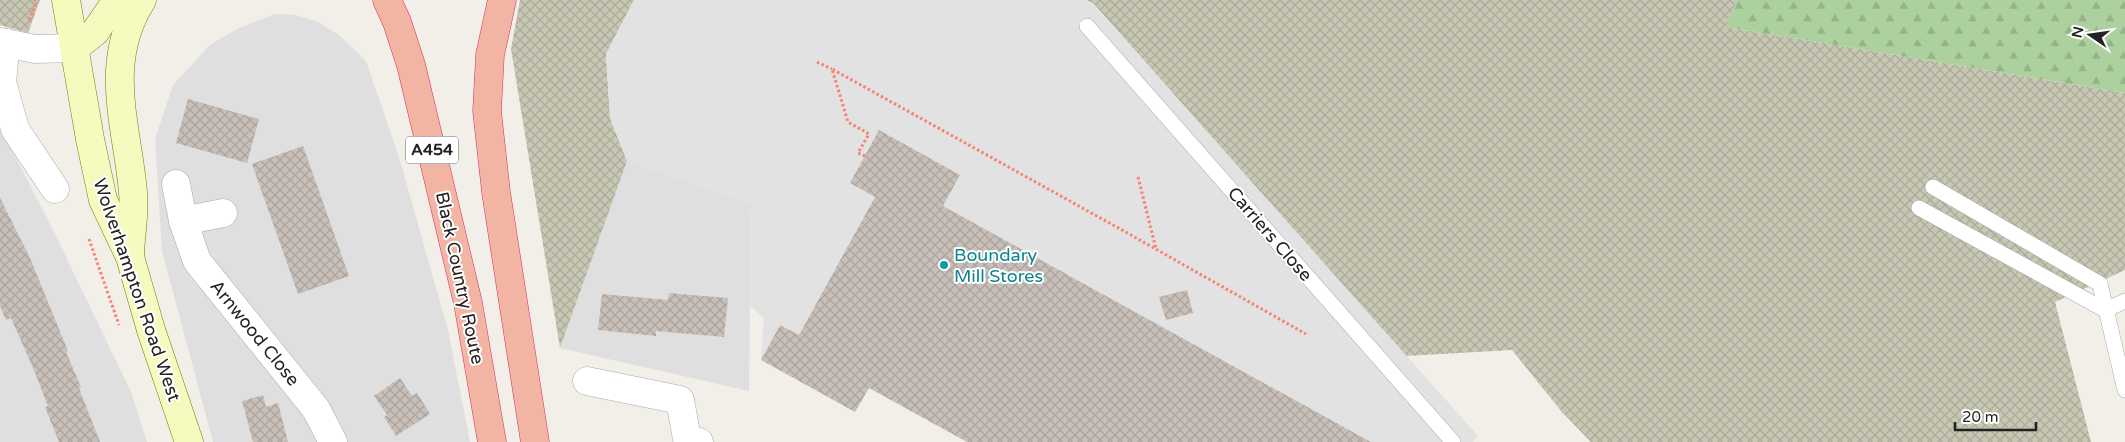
<svg xmlns="http://www.w3.org/2000/svg" width="2125" height="442" font-family="'Varela Round',sans-serif">
<style>
.residential{fill:#e0dfdf}
.construction{fill:url(#construction-cross-hatch)}
.forest{fill:url(#forest-firs)}
.parking{fill:#e2e2e2}
.building{fill:url(#building-cross-hatch)}
.lines{fill:none;stroke-linecap:round;stroke-linejoin:round}
.service-casing{stroke:#a9a9a9;stroke-width:16}
.minor-casing{stroke:#a9a9a9;stroke-width:29}
.secondary-casing{stroke:#707d05;stroke-width:29}
.trunk-casing{stroke:#dc2a67;stroke-width:29}
.path{stroke:#fa8072;stroke-width:3;stroke-dasharray:2.5 2.5;stroke-linecap:butt}
.service{stroke:#fff;stroke-width:15}
.minor{stroke:#fff;stroke-width:28}
.secondary{stroke:#f7fabf;stroke-width:28}
.trunk{stroke:#f2b4a3;stroke-width:28}
.culture-dot{fill:#0f9aa8;stroke:#fff;stroke-width:2}
.labels{text-anchor:middle;dominant-baseline:central;stroke-width:4;stroke-linejoin:round;paint-order:stroke}
.shield{fill:#fff;stroke:#646464;stroke-width:1}
.shield-label{font-size:16px;font-weight:bold;fill:#222}
.street-label{font-size:18px;fill:#222;stroke:#fff}
.culture-label{font-size:18px;fill:#0d838f;stroke:#fff;text-anchor:start}
</style>
<defs>
<pattern id="construction-cross-hatch" width="8" height="8" patternUnits="userSpaceOnUse" patternTransform="scale(1.25)"><rect width="8" height="8" fill="#c7c7b4"/><path d="M0 0l8 8M0 8l8-8" fill="none" stroke="#abab9a"/></pattern>
<pattern id="forest-firs" width="22" height="20" patternUnits="userSpaceOnUse" patternTransform="scale(1.25)"><rect width="22" height="20" fill="#add19e"/><path d="M5 1l3.5 6h-7zM16 11l3.5 6h-7z" fill="#95b388"/></pattern>
<pattern id="building-cross-hatch" width="8" height="8" patternUnits="userSpaceOnUse" patternTransform="scale(1.25)"><rect width="8" height="8" fill="#c7bfb8"/><path d="M0 0l8 8M0 8l8-8" fill="none" stroke="#aba49e"/></pattern>
</defs>
<rect width="100%" height="100%" fill="#f2efe9"/>
<!-- residential -->
<g class="residential">
<polygon points="275,14 295,15 316,21 339,35 366,61 399,157 448,330 470,442 213,442 162,251 155,139 173,85 211,44 239,28"/>
<polygon points="0,127 54,232 131,392 147,442 0,442"/>
<polygon points="627,161 751,204 749,391 560,348"/>
</g>
<!-- construction -->
<g class="construction">
<polygon points="0,0 40,0 28,33 0,25"/>
<polygon points="520,0 634,0 606,54 610,118 627,161 560,348 511,49"/>
<polygon points="1086,0 1737,0 1726,27 2125,93 2125,270 2055,302 2091,442 1591,442 1562,412 1512,350 1406,356 1093,3"/>
</g>
<!-- forest -->
<polygon class="forest" points="1737,0 2125,0 2125,93 1726,27"/>
<!-- parking -->
<polygon class="parking" points="634,0 1086,0 1092,3 1478,436 1473,442 1371,442 943,206 960,175 879,131 850,183 875,197 799,335 780,325 761,360 764,318 750,306 751,205 627,161 610,118 606,54"/>
<!-- building -->
<g class="building">
<polygon points="188,99 259,119 247,163 176,143"/>
<polygon points="879,130 960,175 943,206 1371,442 967,442 869,388 855,412 761,360 780,325 799,335 875,197 850,183"/>
<polygon points="303,146 349,276 298,294 252,164"/>
<polygon points="0,198 30,258 68,351 66,352 81,387 79,388 100,442 59,442 45,407 48,406 34,370 11,318 6,320 0,306"/>
<polygon points="1187,290 1193,313 1166,320 1159,297"/>
<polygon points="669,293 728,298 724,337 656,331 656,336 598,330 602,294 668,300"/>
<polygon points="400,378 412,396 417,393 430,414 396,436 384,417 387,415 374,396"/>
<polygon points="263,395 266,407 278,403 288,442 253,442 242,401"/>
</g>
<g class="lines">
<defs>
<g id="service">
<polyline points="1087,26 1453,442"/>
<polyline points="1933,187 2100,284 2125,390"/>
<polyline points="1919,208 2105,310"/>
<polyline points="2105,310 2125,301"/>
</g>
<g id="minor">
<polyline points="0,42 35,49 75,48"/>
<polyline points="6,43 2,82 15,129 55,189"/>
<polyline points="176,184 183,221 197,261 316,409 333,442"/>
<polyline points="183,221 223,213"/>
<polyline points="587,381 680,400 687,439 699,442"/>
</g>
<g id="secondary">
<polyline points="66,0 90,139 103,200 130,257 151,330 189,442"/>
<polyline points="75,48 95,32 117,0"/>
<path d="M130,253c1,-20 5,-41 3,-61 -6,-67 -31,-129 9,-192"/>
</g>
<g id="trunk">
<polyline points="387,0 397,22 411,65 468,303 492,442"/>
<polyline points="502,0 490,55 487,111 496,192 535,442"/>
</g>
</defs>
<!-- service casing -->
<use href="#service" class="service-casing"/>
<!-- minor casing -->
<use href="#minor" class="minor-casing"/>
<!-- secondary casing -->
<use href="#secondary" class="secondary-casing"/>
<!-- trunk casing -->
<use href="#trunk" class="trunk-casing"/>
<!-- path -->
<g class="path">
<polyline points="29,20 35,7 35,0"/>
<polyline points="817,62 832,69"/>
<polyline points="865,156 858,153 869,134 848,122 832,69 1122,230 1306,334"/>
<polyline points="1138,177 1156,249"/>
<polyline points="89,239 119,325"/>
</g>
<!-- service -->
<use href="#service" class="service"/>
<!-- minor -->
<use href="#minor" class="minor"/>
<!-- secondary -->
<use href="#secondary" class="secondary"/>
<!-- trunk -->
<use href="#trunk" class="trunk"/>
</g>
<!-- markers -->
<circle class="culture-dot" cx="944" cy="265" r="5"/>
<g class="labels">
<!-- shield labels -->
<rect class="shield" x="406" y="136.5" width="52" height="27" rx="4"/>
<g class="shield-label">
<text x="432" y="150">A454</text>
</g>
<!-- street labels -->
<g class="street-label">
<text transform="translate(1270 234) rotate(49)">Carriers Close</text>
<text transform="translate(460 278) rotate(78)">Black Country Route</text>
<text transform="translate(137 290) rotate(71)">Wolverhampton Road West</text>
<text transform="translate(255 333) rotate(51)">Arnwood Close</text>
</g>
<!-- culture labels -->
<g class="culture-label">
<text x="954" y="255">Boundary<tspan x="954" dy="21">Mill Stores</tspan></text>
</g>
</g>
<!-- north arrow -->
<g transform="translate(2090 35) rotate(283)" stroke="#ffffff" stroke-width="4" paint-order="stroke">
<path d="M0-4L9 19L0 12L-9 19Z" fill="#222222"/>
<text y="-8" font-size="14" font-weight="bold" text-anchor="middle" fill="#222222">N</text>
</g>
<!-- scale -->
<path d="M1955 422v8h81v-8" fill="none" stroke="#222222" stroke-width="2.5"/>
<text x="1962" y="422" font-size="15" fill="#222222" stroke="#ffffff" stroke-width="4" paint-order="stroke">20 m</text>
</svg>
